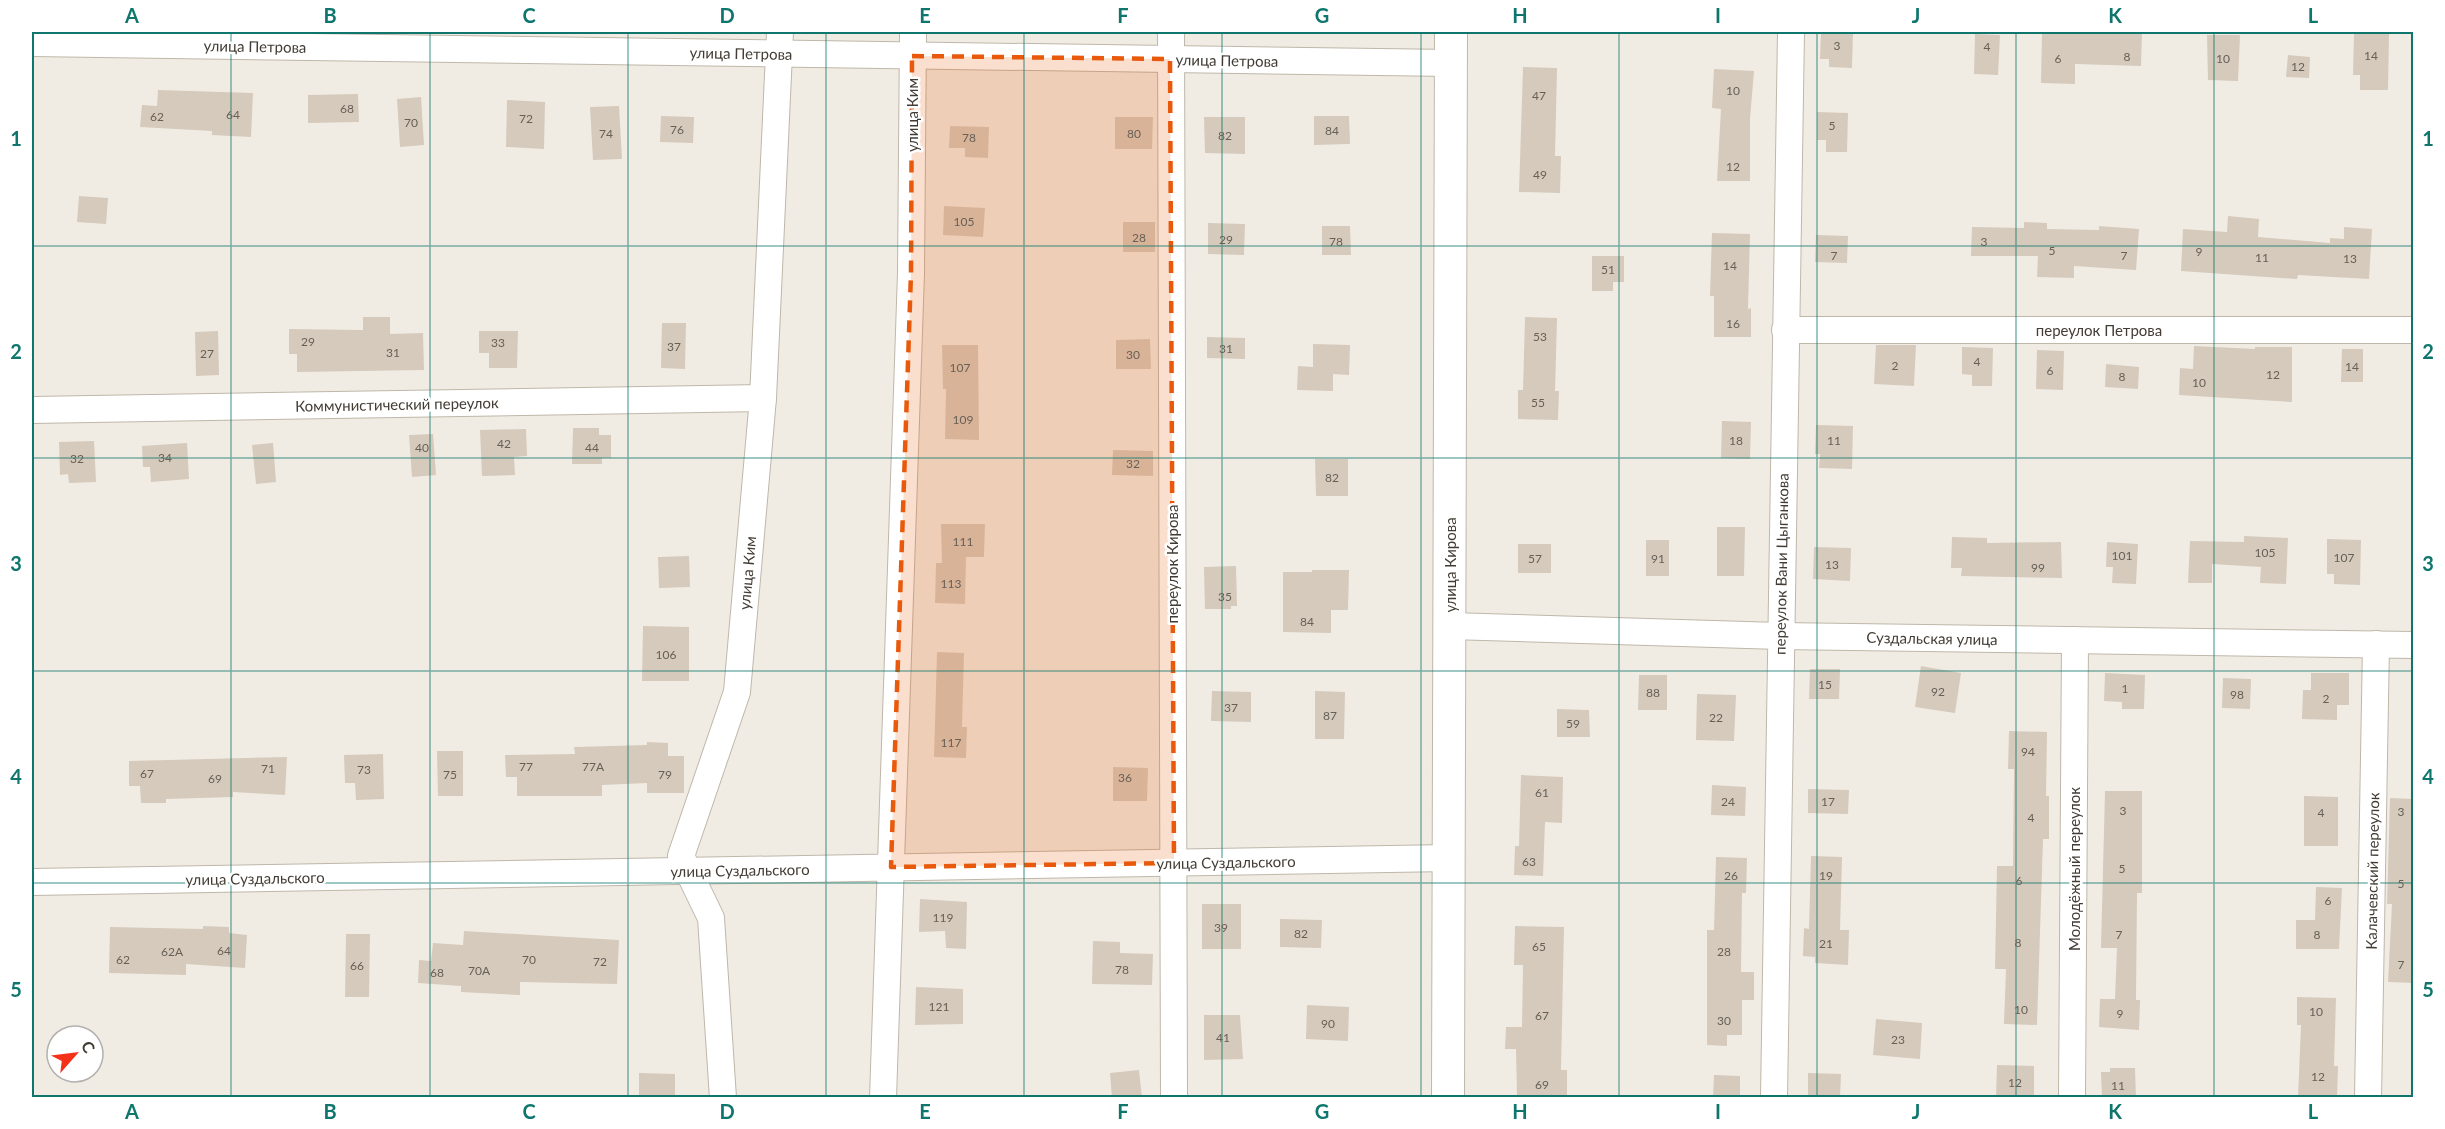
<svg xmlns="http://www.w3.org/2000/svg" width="2445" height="1129" font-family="Lato,sans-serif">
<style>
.building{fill:#d5cabc}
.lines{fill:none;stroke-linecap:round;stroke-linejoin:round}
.minor-casing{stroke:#bfb7a9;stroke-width:28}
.tertiary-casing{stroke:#bfb7a9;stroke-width:34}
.minor{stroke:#fff;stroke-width:26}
.tertiary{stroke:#fff;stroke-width:32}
.marked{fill:#e8590c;fill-opacity:0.2;stroke:#e8590c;stroke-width:4.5;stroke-dasharray:12 8;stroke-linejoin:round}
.grid{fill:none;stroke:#0f766e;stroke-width:1.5;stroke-opacity:0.55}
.labels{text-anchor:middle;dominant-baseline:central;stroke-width:5;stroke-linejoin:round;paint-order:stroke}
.number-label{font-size:12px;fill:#676056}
.street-label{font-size:15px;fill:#423c34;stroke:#fff}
.neatline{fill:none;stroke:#0f766e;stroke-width:2}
.grid-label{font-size:20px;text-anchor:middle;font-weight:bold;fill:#0f766e}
</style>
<rect width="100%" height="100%" fill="#f1ece3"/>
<!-- building -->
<g class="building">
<polygon points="1821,32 1853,32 1852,68 1829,67 1829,59 1820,59"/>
<polygon points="2042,32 2142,32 2141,66 2075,64 2075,84 2041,83"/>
<polygon points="2354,33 2389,34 2388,90 2360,90 2360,75 2353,75"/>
<polygon points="1975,34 2000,35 1998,75 1974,74"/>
<polygon points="2207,35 2240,35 2238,81 2208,80"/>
<polygon points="2288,55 2310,57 2309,78 2286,77"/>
<polygon points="1523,67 1557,68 1555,156 1561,156 1560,193 1519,192"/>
<polygon points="1714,69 1754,71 1750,119 1750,181 1717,181 1721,109 1712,108"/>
<polygon points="158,90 253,93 251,137 212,135 212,131 140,127 142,105 157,106"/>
<polygon points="358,94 359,122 308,123 308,95"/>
<polygon points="421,97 424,145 400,147 397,99"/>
<polygon points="507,100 545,102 544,149 506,147"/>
<polygon points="619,106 622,159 593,160 590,107"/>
<polygon points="1817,112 1848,113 1847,152 1826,152 1826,140 1817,140"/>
<polygon points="661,116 694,117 693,143 660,142"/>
<polygon points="1314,116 1349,116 1350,144 1314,145"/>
<polygon points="1115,117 1153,117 1152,149 1115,149"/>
<polygon points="1204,117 1245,117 1245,154 1205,153"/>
<polygon points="950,126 989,127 988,158 965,157 965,148 949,148"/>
<polygon points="79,196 108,198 106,224 77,222"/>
<polygon points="944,206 985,208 983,237 943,235"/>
<polygon points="2228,216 2259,219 2258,237 2330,243 2330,238 2344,239 2344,227 2372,229 2369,279 2298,275 2297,279 2181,271 2183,229 2227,232"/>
<rect x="1123" y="222" width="32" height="30"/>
<polygon points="2024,222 2047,223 2047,229 2099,230 2099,226 2139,229 2136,270 2074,266 2074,278 2037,277 2038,256 1971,256 1972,227 2024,228"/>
<polygon points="1208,223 1245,224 1244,255 1208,254"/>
<polygon points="1322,226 1350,226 1351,255 1322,255"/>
<polygon points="1712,233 1750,234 1748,309 1751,308 1751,337 1714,337 1714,296 1710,296"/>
<polygon points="1816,235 1848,236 1847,263 1815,262"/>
<polygon points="1592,256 1624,256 1624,282 1613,282 1613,291 1592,291"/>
<polygon points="363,317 390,317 390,334 423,333 424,370 297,372 297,354 289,354 289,329 363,330"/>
<polygon points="1525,317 1557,318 1555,391 1559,391 1558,420 1518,419 1518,390 1523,390"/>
<polygon points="662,323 686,323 685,369 661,368"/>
<polygon points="218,331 219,375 196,376 195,332"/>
<polygon points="479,331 518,331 517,368 489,368 489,353 479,353"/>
<polygon points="1207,337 1245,338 1245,359 1207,358"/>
<polygon points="1150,339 1151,369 1116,369 1116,340"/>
<polygon points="1313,344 1350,345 1349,375 1333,374 1333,391 1297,390 1298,366 1313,367"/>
<polygon points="942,345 978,345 979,440 945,439 946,389 943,389"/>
<polygon points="1876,345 1916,345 1914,386 1874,384"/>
<polygon points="2194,346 2255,349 2255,347 2292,347 2292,402 2179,395 2180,368 2193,369"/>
<polygon points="1962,347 1993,348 1992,386 1972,386 1972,375 1962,374"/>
<polygon points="2342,349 2363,349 2363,382 2341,382"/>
<polygon points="2037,350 2064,351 2063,390 2036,389"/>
<polygon points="2106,364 2139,367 2138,389 2105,387"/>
<polygon points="1722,421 1751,422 1750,459 1721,458"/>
<polygon points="1816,425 1853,426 1852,469 1819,468 1820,454 1815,454"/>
<polygon points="573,428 599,428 599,435 611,435 611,458 602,458 602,464 572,464"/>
<polygon points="526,429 527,456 514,457 515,475 482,476 480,430"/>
<polygon points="433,434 436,475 412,477 409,435"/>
<polygon points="94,441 96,482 69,483 68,474 60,475 59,442"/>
<polygon points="187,443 189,479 151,482 150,467 143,467 142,446"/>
<polygon points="273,443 276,482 256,484 252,445"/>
<polygon points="1113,450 1153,451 1153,476 1112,475"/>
<polygon points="1315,459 1348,459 1348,496 1316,496"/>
<polygon points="941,524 985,524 984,557 966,557 965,604 935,603 936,563 942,563"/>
<polygon points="1717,527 1745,527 1744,576 1717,576"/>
<polygon points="2244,536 2288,538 2286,584 2260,583 2261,567 2212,564 2212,583 2188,583 2190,541 2244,542"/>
<polygon points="1952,537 1987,538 1987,543 2061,542 2062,578 1961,576 1962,568 1951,568"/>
<polygon points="2327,539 2361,540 2360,585 2334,584 2334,574 2327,574"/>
<rect x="1646" y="540" width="23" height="36"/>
<polygon points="2107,542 2138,544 2136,584 2112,583 2113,567 2106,567"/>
<rect x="1518" y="544" width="33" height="29"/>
<polygon points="1814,547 1851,548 1850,581 1813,579"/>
<polygon points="689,556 690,587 659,588 658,557"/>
<polygon points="1236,566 1237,606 1231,606 1231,609 1205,609 1204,567"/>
<polygon points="1312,570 1349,570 1348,610 1331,610 1331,633 1283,632 1283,572 1312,572"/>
<polygon points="643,626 689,627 689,681 642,681"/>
<polygon points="937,652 964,653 962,727 967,727 966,758 934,757"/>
<polygon points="1921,666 1961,673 1955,713 1915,707"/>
<polygon points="1810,669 1840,669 1839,699 1809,699"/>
<polygon points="2105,673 2145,675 2144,709 2122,709 2122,702 2104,701"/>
<polygon points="2311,673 2349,673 2349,705 2337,705 2337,720 2302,719 2303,690 2311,690"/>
<polygon points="1639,675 1667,675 1667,710 1638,710"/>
<polygon points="2223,678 2251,679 2250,709 2222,708"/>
<polygon points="1212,691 1251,692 1251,722 1211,721"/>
<polygon points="1315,691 1345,692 1344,739 1315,739"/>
<polygon points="1697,694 1736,695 1734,741 1696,740"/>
<polygon points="1557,709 1589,710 1590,737 1557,737"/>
<polygon points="2009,731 2047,732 2046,796 2049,796 2049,839 2043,839 2037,1025 2004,1024 2006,969 1995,969 1997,866 2013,866 2014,769 2008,769"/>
<polygon points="647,742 668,743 668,756 684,756 684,793 647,793 647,783 602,785 602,796 517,796 517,777 506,777 505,755 575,754 574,747 647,745"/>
<polygon points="437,751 463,751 463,796 438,796"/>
<polygon points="383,754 384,799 356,800 355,783 345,783 344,755"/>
<polygon points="287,757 285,795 233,792 233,797 166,799 166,803 141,803 140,786 129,786 129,761"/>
<polygon points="1113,767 1148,768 1147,801 1113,801"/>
<polygon points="1521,775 1563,777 1562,823 1545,822 1543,876 1514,875 1515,846 1519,846"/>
<polygon points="1712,785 1746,787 1745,816 1711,815"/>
<polygon points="1808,789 1849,790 1848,814 1808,813"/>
<polygon points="2105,791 2142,791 2142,893 2137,893 2136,1000 2140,1000 2139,1030 2099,1027 2100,999 2115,999 2117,948 2101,948"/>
<polygon points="2304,796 2338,797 2338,846 2304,846"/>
<polygon points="2390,798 2414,799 2414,983 2388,982 2392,904 2387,904"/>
<polygon points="1811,856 1842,857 1840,930 1849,930 1848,965 1815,963 1815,957 1803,956 1804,928 1809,929"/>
<polygon points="1716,857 1747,858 1746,893 1742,893 1741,972 1754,972 1754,1000 1742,1000 1742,1035 1727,1035 1727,1046 1707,1045 1707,930 1714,930"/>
<polygon points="2316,887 2342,888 2339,949 2296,949 2296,920 2315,920"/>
<polygon points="920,899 967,902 966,949 946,948 945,931 919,932"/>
<rect x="1202" y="904" width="39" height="45"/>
<polygon points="1280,919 1322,920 1321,948 1280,947"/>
<polygon points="203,926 229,927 229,933 247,935 245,968 186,964 186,975 109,973 110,927 203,929"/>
<polygon points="1515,926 1564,927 1561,1070 1567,1070 1567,1098 1517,1098 1516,1049 1505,1049 1506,1027 1522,1027 1523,965 1514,965"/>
<polygon points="464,931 619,940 617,984 520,982 520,995 461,992 461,986 418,983 419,960 431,961 433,943 463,945"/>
<polygon points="346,934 370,934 369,997 345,997"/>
<polygon points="1093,941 1120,942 1120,953 1153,954 1152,985 1092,984"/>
<polygon points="916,987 963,989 963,1024 915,1025"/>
<polygon points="2297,997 2336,998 2334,1066 2338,1066 2337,1098 2298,1098 2301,1025 2297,1025"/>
<polygon points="1307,1005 1349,1007 1348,1041 1306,1039"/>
<polygon points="1204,1015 1240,1015 1243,1059 1204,1060"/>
<polygon points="1876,1019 1922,1023 1920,1059 1873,1055"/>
<polygon points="1997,1065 2034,1066 2034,1098 1996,1098"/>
<polygon points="2110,1068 2135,1068 2136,1098 2102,1098 2101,1072 2110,1072"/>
<polygon points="1139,1070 1142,1098 1112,1098 1110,1073"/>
<polygon points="639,1073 675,1074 675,1098 639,1098"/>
<polygon points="1808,1073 1841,1074 1840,1098 1808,1098"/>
<polygon points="1714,1075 1740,1076 1740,1098 1713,1098"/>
</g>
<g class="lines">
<defs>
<g id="minor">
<polyline points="1171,32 1174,1098"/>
<polyline points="32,43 1451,63"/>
<polyline points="1785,330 2414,330"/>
<polyline points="32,410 763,398"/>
<polyline points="1450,626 1780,636 2414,645"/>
<polyline points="32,882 1449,858"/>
<polyline points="723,1098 711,918 681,856 737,692 763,398 780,32"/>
<polyline points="883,1098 911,273 913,32"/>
<polyline points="1774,1098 1791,32"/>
<polyline points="2072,1098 2075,640"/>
<polyline points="2368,1098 2376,644"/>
</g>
<polyline id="tertiary" points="1448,1098 1451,32"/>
</defs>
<!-- minor casing -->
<use href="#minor" class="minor-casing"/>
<!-- tertiary casing -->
<use href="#tertiary" class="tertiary-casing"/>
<!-- minor -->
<use href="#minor" class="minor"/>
<!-- tertiary -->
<use href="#tertiary" class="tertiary"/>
</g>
<!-- marked area -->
<path class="marked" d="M912,56l258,3 4,804 -283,4 20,-594z"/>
<!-- grid -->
<path class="grid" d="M231,32v1066M430,32v1066M628,32v1066M826,32v1066M1024,32v1066M1222,32v1066M1421,32v1066M1619,32v1066M1817,32v1066M2016,32v1066M2214,32v1066M32,246h2382M32,458h2382M32,671h2382M32,883h2382"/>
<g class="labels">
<!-- number labels -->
<g class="number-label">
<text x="1837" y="45">3</text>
<text x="1987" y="46">4</text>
<text x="2371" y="55">14</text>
<text x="2127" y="56">8</text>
<text x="2058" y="58">6</text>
<text x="2223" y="58">10</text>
<text x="2298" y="66">12</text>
<text x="1733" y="90">10</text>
<text x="1539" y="95">47</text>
<text x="347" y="108">68</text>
<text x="233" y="114">64</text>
<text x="157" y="116">62</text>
<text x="526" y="118">72</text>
<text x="411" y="122">70</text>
<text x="1832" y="125">5</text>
<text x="677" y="129">76</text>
<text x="1332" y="130">84</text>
<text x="606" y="133">74</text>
<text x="1134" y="133">80</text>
<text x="1225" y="135">82</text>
<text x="969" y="137">78</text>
<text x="1733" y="166">12</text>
<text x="1540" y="174">49</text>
<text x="964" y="221">105</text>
<text x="1139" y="237">28</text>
<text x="1226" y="239">29</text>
<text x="1336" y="241">78</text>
<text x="1984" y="241">3</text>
<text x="2052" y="250">5</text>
<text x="2199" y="251">9</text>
<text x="1834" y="255">7</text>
<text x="2124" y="255">7</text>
<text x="2262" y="257">11</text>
<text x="2350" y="258">13</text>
<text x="1730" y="265">14</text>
<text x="1608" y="269">51</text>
<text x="1733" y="323">16</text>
<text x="1540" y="336">53</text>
<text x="308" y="341">29</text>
<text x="498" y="342">33</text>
<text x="674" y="346">37</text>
<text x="1226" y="348">31</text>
<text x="393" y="352">31</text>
<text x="207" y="353">27</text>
<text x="1133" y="354">30</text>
<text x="1977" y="361">4</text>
<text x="1895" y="365">2</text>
<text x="2352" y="366">14</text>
<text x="960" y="367">107</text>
<text x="2050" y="370">6</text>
<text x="2273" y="374">12</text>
<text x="2122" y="376">8</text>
<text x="2199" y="382">10</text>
<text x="1538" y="402">55</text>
<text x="963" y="419">109</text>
<text x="1736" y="440">18</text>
<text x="1834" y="440">11</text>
<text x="504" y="443">42</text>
<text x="422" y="447">40</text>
<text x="592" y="447">44</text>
<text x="165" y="457">34</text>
<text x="77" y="458">32</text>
<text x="1133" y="463">32</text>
<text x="1332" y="477">82</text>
<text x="963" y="541">111</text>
<text x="2265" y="552">105</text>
<text x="2122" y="555">101</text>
<text x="2344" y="557">107</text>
<text x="1535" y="558">57</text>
<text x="1658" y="558">91</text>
<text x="1832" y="564">13</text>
<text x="2038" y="567">99</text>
<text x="951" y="583">113</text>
<text x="1225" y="596">35</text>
<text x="1307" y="621">84</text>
<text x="666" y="654">106</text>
<text x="1825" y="684">15</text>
<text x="2125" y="688">1</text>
<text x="1938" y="691">92</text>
<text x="1653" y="692">88</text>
<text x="2237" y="694">98</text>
<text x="2326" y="698">2</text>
<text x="1231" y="707">37</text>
<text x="1330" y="715">87</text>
<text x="1716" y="717">22</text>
<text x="1573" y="723">59</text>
<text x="951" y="742">117</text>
<text x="2028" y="751">94</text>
<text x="526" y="766">77</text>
<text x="593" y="766">77А</text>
<text x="268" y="768">71</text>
<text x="364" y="769">73</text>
<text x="147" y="773">67</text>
<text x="450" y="774">75</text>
<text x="665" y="774">79</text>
<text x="1125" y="777">36</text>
<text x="215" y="778">69</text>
<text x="1542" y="792">61</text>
<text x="1728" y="801">24</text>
<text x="1828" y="801">17</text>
<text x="2123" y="810">3</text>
<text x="2401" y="811">3</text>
<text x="2321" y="812">4</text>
<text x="2031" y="817">4</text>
<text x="1529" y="861">63</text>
<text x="2122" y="868">5</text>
<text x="1731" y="875">26</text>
<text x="1826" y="875">19</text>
<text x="2019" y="880">6</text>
<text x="2401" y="883">5</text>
<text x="2328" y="900">6</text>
<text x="943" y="917">119</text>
<text x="1221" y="927">39</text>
<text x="1301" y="933">82</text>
<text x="2119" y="934">7</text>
<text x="2317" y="934">8</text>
<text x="2018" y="942">8</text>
<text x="1826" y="943">21</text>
<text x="1539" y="946">65</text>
<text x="224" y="950">64</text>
<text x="172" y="951">62А</text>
<text x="1724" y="951">28</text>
<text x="123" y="959">62</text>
<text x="529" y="959">70</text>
<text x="600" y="961">72</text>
<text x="2401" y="964">7</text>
<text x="357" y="965">66</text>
<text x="1122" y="969">78</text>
<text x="479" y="970">70А</text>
<text x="437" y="972">68</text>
<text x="939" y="1006">121</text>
<text x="2021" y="1009">10</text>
<text x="2316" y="1011">10</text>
<text x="2120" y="1013">9</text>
<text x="1542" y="1015">67</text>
<text x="1724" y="1020">30</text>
<text x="1328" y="1023">90</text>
<text x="1223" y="1037">41</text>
<text x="1898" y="1039">23</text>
<text x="2318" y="1076">12</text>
<text x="2015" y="1082">12</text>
<text x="1542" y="1084">69</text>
<text x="2118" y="1085">11</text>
</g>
<!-- street labels -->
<g class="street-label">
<text transform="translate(255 46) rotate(1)">улица Петрова</text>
<text transform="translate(741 53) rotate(1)">улица Петрова</text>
<text transform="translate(1227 60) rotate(1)">улица Петрова</text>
<text transform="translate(912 115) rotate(-90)">улица Ким</text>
<text x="2099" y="330">переулок Петрова</text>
<text transform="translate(397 404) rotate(-1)">Коммунистический переулок</text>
<text transform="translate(1172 564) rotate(-90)">переулок Кирова</text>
<text transform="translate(1781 564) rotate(-89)">переулок Вани Цыганкова</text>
<text transform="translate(1450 565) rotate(-90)">улица Кирова</text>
<text transform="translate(747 573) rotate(-85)">улица Ким</text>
<text transform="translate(1932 638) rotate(1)">Суздальская улица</text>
<text transform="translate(1226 862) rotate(-1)">улица Суздальского</text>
<text transform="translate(2074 869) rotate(-90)">Молодёжный переулок</text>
<text transform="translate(740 870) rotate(-1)">улица Суздальского</text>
<text transform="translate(2372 871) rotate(-89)">Калачевский переулок</text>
<text transform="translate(255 878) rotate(-1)">улица Суздальского</text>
</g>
</g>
<!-- border -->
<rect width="2445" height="1129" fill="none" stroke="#ffffff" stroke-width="66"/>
<!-- north arrow -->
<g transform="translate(75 1054) rotate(62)"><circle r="28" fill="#ffffff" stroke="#b3b1ae" stroke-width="1.5"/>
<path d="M0-4.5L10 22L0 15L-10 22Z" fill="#f33218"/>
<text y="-9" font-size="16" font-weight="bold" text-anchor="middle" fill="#423c34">С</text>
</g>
<rect x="33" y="33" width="2379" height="1063" class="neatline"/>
<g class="grid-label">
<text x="132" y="23">A</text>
<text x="330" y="23">B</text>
<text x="529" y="23">C</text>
<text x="727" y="23">D</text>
<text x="925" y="23">E</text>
<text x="1123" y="23">F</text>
<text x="1322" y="23">G</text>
<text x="1520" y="23">H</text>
<text x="1718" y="23">I</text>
<text x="1916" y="23">J</text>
<text x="2115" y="23">K</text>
<text x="2313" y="23">L</text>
<text x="16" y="146">1</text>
<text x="2428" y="146">1</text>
<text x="16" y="359">2</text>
<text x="2428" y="359">2</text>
<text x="16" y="571">3</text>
<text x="2428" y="571">3</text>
<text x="16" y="784">4</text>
<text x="2428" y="784">4</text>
<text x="16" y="997">5</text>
<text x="2428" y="997">5</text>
<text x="132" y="1119">A</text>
<text x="330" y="1119">B</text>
<text x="529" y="1119">C</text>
<text x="727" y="1119">D</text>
<text x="925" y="1119">E</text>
<text x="1123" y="1119">F</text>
<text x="1322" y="1119">G</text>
<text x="1520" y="1119">H</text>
<text x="1718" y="1119">I</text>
<text x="1916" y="1119">J</text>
<text x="2115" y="1119">K</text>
<text x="2313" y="1119">L</text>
</g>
</svg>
